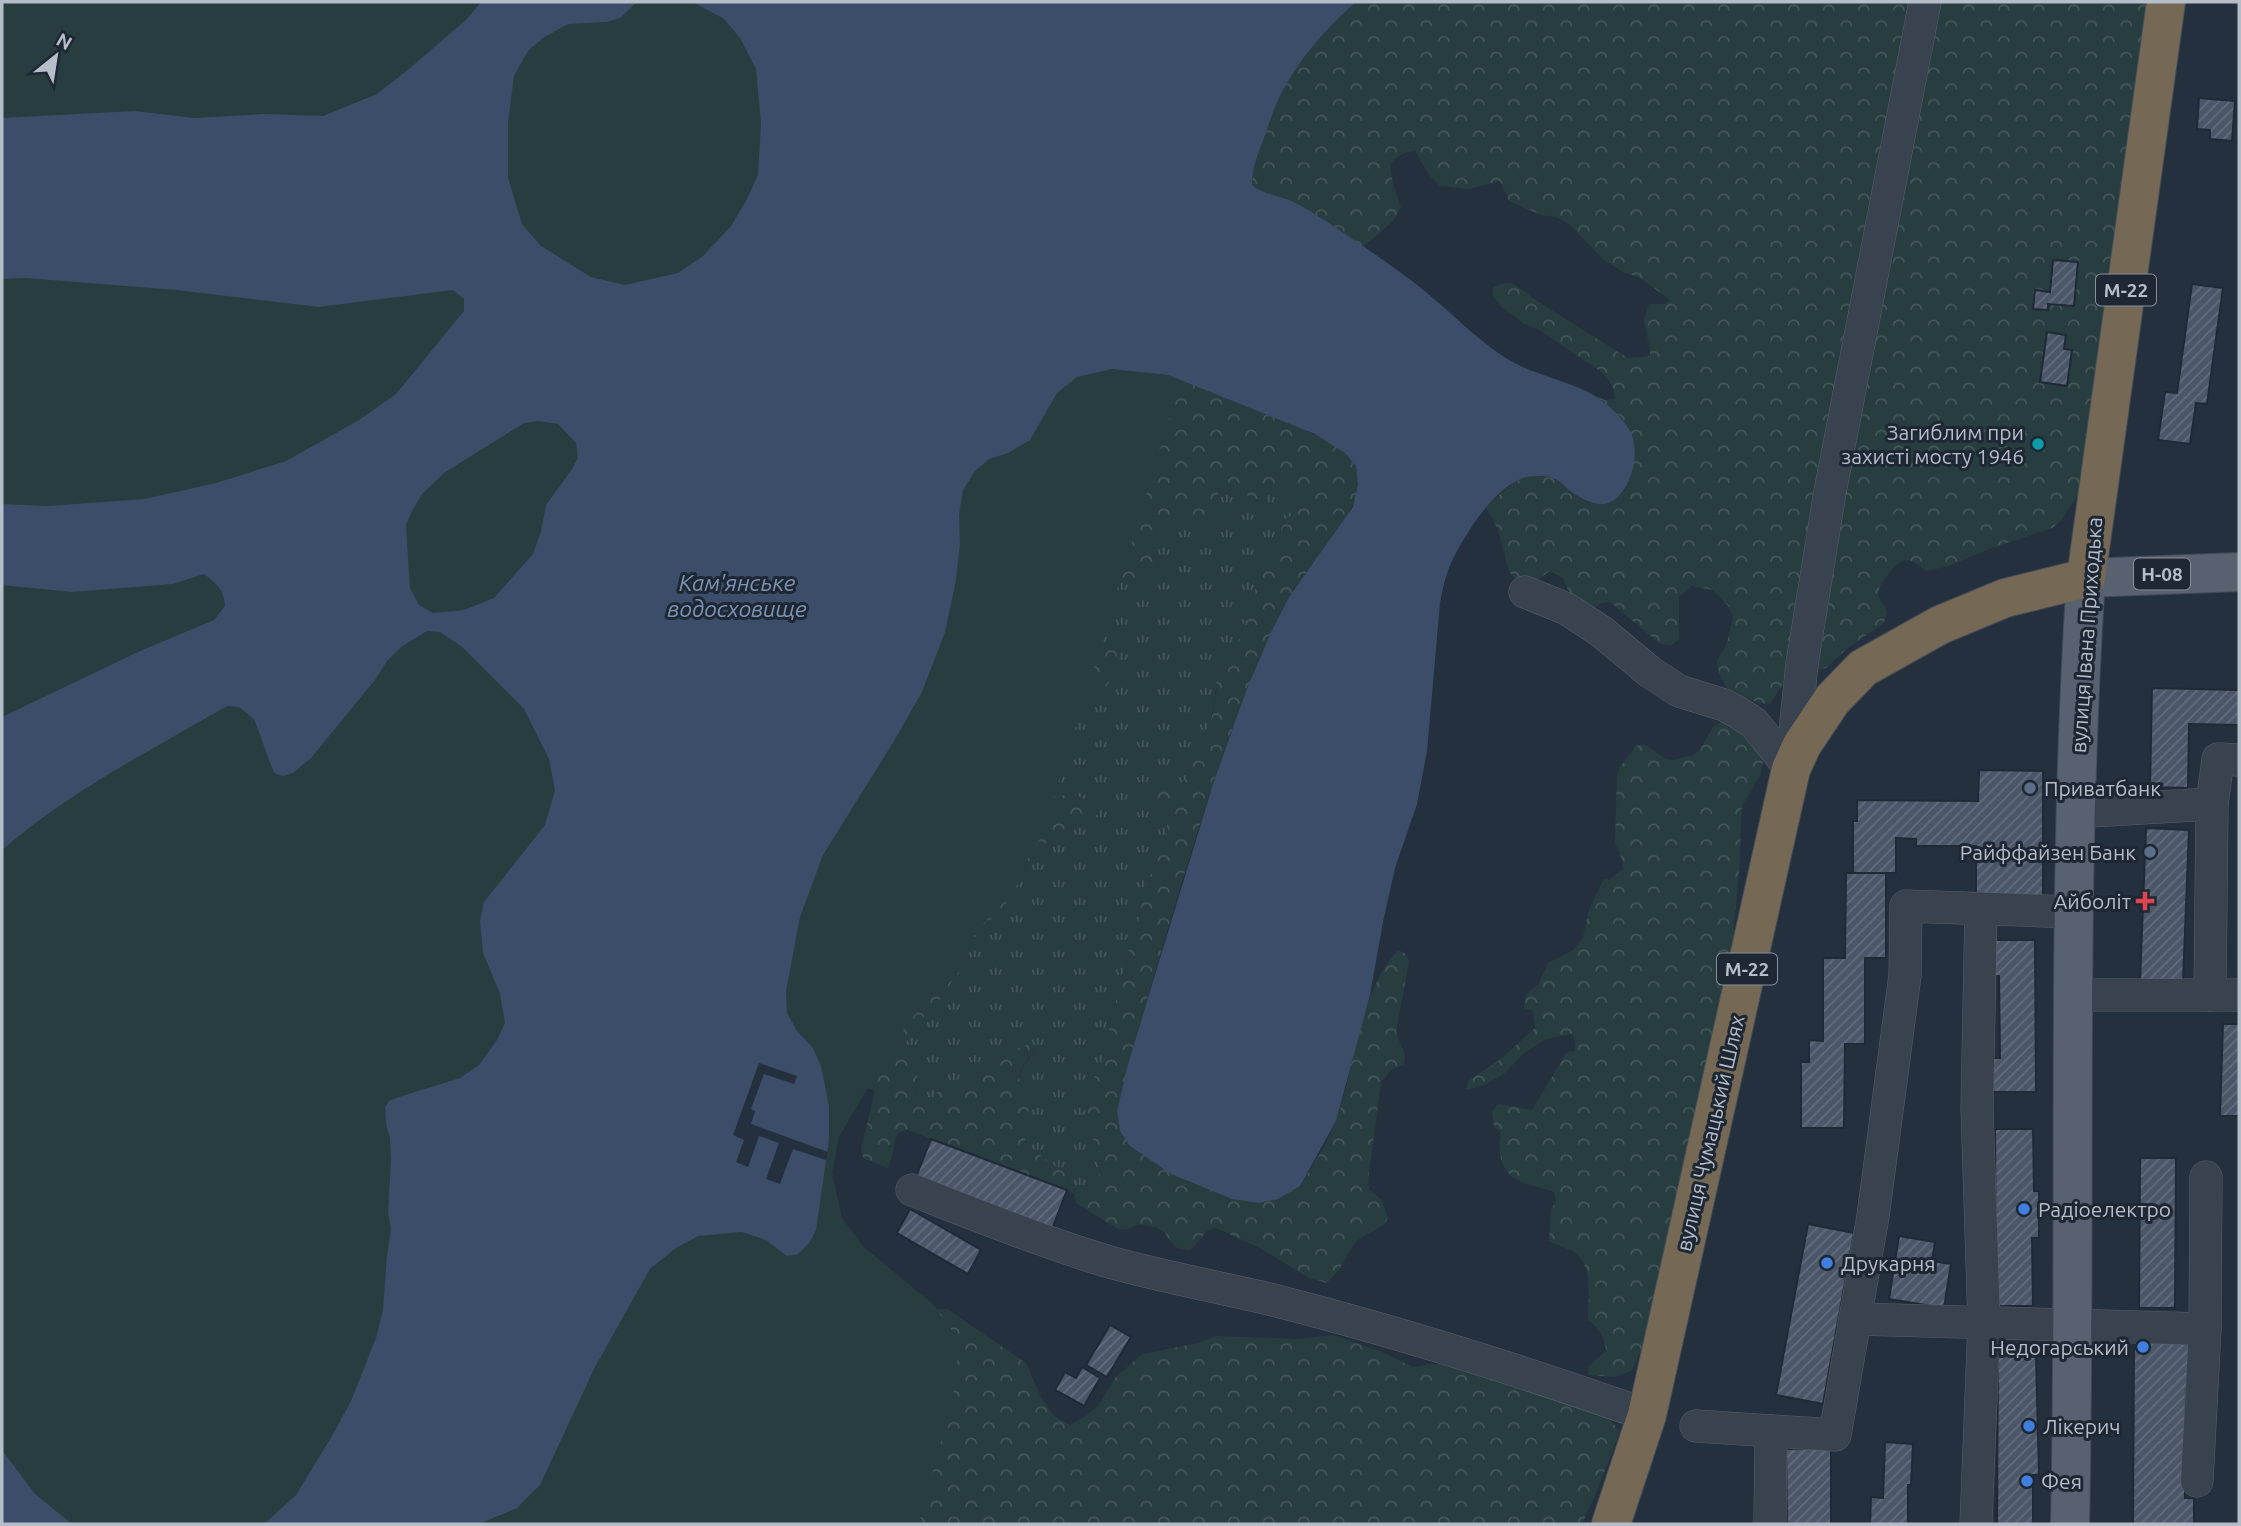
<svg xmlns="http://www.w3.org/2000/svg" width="2241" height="1526" font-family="Ubuntu,sans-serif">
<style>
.grass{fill:url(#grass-tufts)}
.forest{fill:url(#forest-crowns)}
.park{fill:#273d40}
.water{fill:#3b4d68;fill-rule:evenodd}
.pier{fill:#25303f}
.building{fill:url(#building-hatch);stroke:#202936;stroke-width:2}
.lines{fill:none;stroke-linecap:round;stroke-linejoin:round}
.minor-casing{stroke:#57606c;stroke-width:33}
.major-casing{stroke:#424b58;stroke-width:40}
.highway-casing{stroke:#444d59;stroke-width:40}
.minor{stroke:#39424f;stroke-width:32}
.major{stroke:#57616f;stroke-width:38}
.highway{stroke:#756956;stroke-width:38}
.culture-dot{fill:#0f9aa8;stroke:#1e2734;stroke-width:2.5}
.service-dot{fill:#5c6f8a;stroke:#1e2734;stroke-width:2.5}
.health-dot{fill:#e0444e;stroke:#1e2734;stroke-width:2.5}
.shop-dot{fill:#3f7fe0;stroke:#1e2734;stroke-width:2.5}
.labels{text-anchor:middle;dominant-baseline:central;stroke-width:6;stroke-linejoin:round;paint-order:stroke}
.shield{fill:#1e2734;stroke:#88909c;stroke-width:2}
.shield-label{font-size:19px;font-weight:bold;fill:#b5bdc9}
.poi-label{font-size:21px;fill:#b5bdc9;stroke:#1e2734;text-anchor:start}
.street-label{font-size:21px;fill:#b5bdc9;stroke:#1e2734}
.water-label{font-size:23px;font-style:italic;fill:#7d93b1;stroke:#1e2734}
</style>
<defs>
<pattern id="grass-tufts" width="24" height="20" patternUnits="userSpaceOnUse" patternTransform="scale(1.75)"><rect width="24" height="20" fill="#273d40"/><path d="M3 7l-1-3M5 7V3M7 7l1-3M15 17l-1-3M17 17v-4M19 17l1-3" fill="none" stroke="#44575a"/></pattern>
<pattern id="forest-crowns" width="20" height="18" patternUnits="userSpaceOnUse" patternTransform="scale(1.75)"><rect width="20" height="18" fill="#273d40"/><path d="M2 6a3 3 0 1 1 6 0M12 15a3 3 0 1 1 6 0" fill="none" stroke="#44575a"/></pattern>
<pattern id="building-hatch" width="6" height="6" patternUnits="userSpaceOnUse" patternTransform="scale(1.75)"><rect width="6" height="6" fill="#4b5768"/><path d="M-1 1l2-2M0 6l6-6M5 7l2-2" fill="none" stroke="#636d7c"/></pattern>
</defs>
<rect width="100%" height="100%" fill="#25303f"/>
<!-- grass -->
<path class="grass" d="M1226,481l40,13 11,-13 20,8 3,9 -7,17 -8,4 -12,32 -10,15 -30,91 -14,11 -7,49 -25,62 -7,5 -27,27 8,5 6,7v13l-24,57 -4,27 -12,36 -18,73c7,31 -20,45 -23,70 -2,27 10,41 13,64 1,10 -1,23 -3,33l-9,3 -5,-7 -8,2 -7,-4 1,-14 -41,-31 -2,-9 5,-35c-17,-23 -12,-28 4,-49l-21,-2 -18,11 -12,14 -42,13 -10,14 -8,3 -7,-5 2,-32 -12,-12 -1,-13 23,-32 13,-13 25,-37 9,-24 33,-36 21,-39 27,-30 37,-14 -47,-21 13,-50 49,-104 -8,4h-17l11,-74 63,-4 -1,-40 13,-10 10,-2 14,13 9,1 13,-9 4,-35z"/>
<!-- forest -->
<g class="forest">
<path d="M1356,2h796l-74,493 -17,26 -9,7 -63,21 -40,17 -23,5c-18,-17 -26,-13 -40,6 -4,6 -9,12 -7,20 2,5 6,10 8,15l-3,11 -35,24 -23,21 -41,12 -15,24 -12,-1 -31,-15 -8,-15 -2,-12 10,-18 6,-25 -4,-11 -16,-17 -22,-4 -12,11v42l-8,7 -12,-3 -49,-41 -9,1 -9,7c-15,-6 -24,-17 -29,-32l-13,-7 -19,13c-25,-5 -22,-15 -28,-36 -3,-15 -9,-29 -18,-41l29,-25 19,-7 21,3 28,21 15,5 32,-76c-17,-20 -35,-32 -58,-45l34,17 10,-1 -3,-14 -9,-12 -65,-44 -14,-5 -22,-17 -9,-11v-8l7,-4 10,-1 7,3 20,15 91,57 22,-2v-7l-6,-29 5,-16h16l5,-4 -31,-23 -14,-4 -21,-13 -35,-36 -13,-7 -15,-2 -32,-14 -9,-20 -31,8 -29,-3 -10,-10 -15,-25c-11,1 -19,5 -25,14l3,19 8,23 -8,14 -30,26 -69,-45 -36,-12 -6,-5c0,-16 6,-32 12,-47 5,-13 9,-28 15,-40 19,-38 46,-69 77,-96z"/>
<path d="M1168,375c34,14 177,61 188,92 16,39 -50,99 -68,132 -24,43 -41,91 -58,137 -39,107 -69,219 -102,328l172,122c13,-21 28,-43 36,-66 20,-54 22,-127 62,-170l8,4 3,8 -13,70 9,24 -1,9 -12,4 -11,13 -13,99 1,8 13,11 6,18 -4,7 -24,13 -6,6 -15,26 -12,13 -18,-5 -49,-30 -44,-20 -9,3 -17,20 -15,-4 -11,-15 -8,-5 -18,-3 -11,6 -9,-1 -42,-26 -2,-9 8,-2 6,7 7,-3c3,-10 5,-23 4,-33 -3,-23 -15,-37 -13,-64 2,-25 30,-39 23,-70l18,-73 12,-36 4,-27 24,-57v-13l-6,-7 -8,-5 -4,-8 3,-9 10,-12 17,2 8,-5 25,-62 5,-31 -2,-10 4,-8 14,-11 30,-91 10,-15 12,-32 8,-4 7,-17 -3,-9 -20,-7 -11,12v8h-9l-31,-21 -7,6 -4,35 -13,9 -9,-1 -15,-13 -9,2 -13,10c1,14 7,57 -17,58 -8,0 -28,-11 -36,-14l-20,74h17l8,-4 8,4c7,16 -1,29 -11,41l-19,2 -40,107 26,-3 24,10 4,8 -7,6 -37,14 -27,30 -21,39 -33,36 -9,24 -25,37 -13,13 -23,32 1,13 12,12 -2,31 7,6 8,-3 10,-14 42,-13 12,-14 18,-11 17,-6 4,7c-17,22 -21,26 -4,50l-5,35 1,8 42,32 -1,14 -159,-60 -9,2c-7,11 -5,24 -11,36l-25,-10 -2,-9 14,-58 -54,-25z"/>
<path d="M1728,719l36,35 -3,20 -19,32 -3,66 -5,54 1,17 -11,53 -7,16 -54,251 -21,85 -10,22 -16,7 -28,-2 1,-9 17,-15c-1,-13 -7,-23 -18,-31 0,-20 6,-55 -14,-68 -7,-5 -17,-6 -25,-11l2,-32 5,-7 -2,-10c-9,-4 -18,-5 -27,-8 -26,-8 -30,-28 -26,-51l-7,-7 -2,-14 6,-8 34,6 35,-58 8,-1v-9l-3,-8 -26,5 -22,14 -19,20 -21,12 -18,5 2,-9 34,-23 33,-30 -2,-17 -9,-3 1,-10 5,-8 8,-5 10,-22 24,-12 6,-6 5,-8 6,-28 15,-30 5,1 14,-11 -1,-9 -7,-18 2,-66 3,-9 16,-21 9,-2 20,15 9,1 19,-5 7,-5 13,-23z"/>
<polygon points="947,1309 1026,1363 1041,1397 1054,1416 1070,1425 1086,1416 1099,1405 1115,1378 1142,1354 1198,1343 1215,1336 1297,1339 1333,1335 1380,1351 1413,1367 1431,1364 1485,1369 1607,1415 1620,1432 1596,1493 1582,1524 883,1524 926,1310"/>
</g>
<!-- park -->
<polygon class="park" points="2,2 1310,2 1266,101 1043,833 1012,886 895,1041 839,1137 832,1173 842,1218 864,1247 933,1304 957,1338 957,1379 919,1524 2,1524"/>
<!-- water -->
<g class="water">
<path d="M481,2h156l-17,16 -13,4 -39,2 -25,14 -15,13 -14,25 -6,47v55l14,46 19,22 50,31 34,8 53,-12 25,-17 28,-30 15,-25 12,-26 3,-52 -5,-54 -16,-31 -16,-19 -31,-17h663c-31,27 -58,58 -77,96 -6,12 -10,27 -15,40 -6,15 -12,31 -12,47 12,10 30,11 44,18 20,11 39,24 58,37 25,17 50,34 73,53 27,22 51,48 82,67 42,24 86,21 118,66 12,16 9,43 -1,60 -15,27 -35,20 -57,4 -5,-4 -10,-11 -17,-12 -4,-2 -11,-2 -15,-2 -34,-2 -67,51 -81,77 -9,16 -13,33 -16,50l-13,148 -10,53 -22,64 -12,54 -13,73 -34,126 -36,65 -22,13 -19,4 -27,-4 -61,-25 -41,-28 -10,-15 -3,-20 11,-47 85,-280 33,-93 25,-59 18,-35 64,-90 5,-23 -2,-18 -10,-12 -31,-20 -147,-59 -56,-6 -35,8 -20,16 -27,47 -22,13 -19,6 -14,12 -12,19 -4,25 1,29 -4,36 -11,52 -23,60 -28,49 -71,114 -23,62 -14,74 1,22 10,18 16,17 8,18 8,40v34l-13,90 -6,12 -12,12 -11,2 -21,-16 -24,-8 -44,4 -22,12 -26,21 -55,98 -55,118 -23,23 -38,16h-215l32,-29 36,-59 19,-35 25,-63 7,-28 4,-54 4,-27 -3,-16 3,-54 -1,-21 -4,-14 -1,-17 4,-6 10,-4 61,-19 19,-13 18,-25 8,-17 -5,-29 -17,-41 -3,-32 4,-19 61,-77 10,-35 -6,-31 -25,-50 -63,-63 -21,-14 -13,-1 -26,16 -14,14 -12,19 -64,78 -18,15 -10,3 -9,-3 -20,-54 -15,-12 -12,-1c-77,45 -157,85 -225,144v-133l138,-66 74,-31 11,-14c-1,-16 -8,-22 -21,-32l-31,10 -101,8 -70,-7v-81l46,2 96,-7 72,-16 70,-22 73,-41 37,-26 68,-83v-12l-11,-9 -135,17 -141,-17 -152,-12 -23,1v-161l133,-7 59,7 69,-4 60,2 54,-22 33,-26 57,-49zM539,421l19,3 18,19 2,15 -6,11 -26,36 -5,26 -8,23 -39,44 -30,12 -31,3 -14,-8 -9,-17 -4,-63 6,-14 10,-17 22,-21 80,-50z"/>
<polygon points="2,1450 35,1494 72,1524 2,1524"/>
</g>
<!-- pier -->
<polygon class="pier" points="759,1063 797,1076 794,1084 764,1074 751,1109 755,1111 751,1124 828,1152 826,1160 793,1149 780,1184 766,1179 779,1143 759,1136 748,1167 736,1162 744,1140 733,1135"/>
<!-- building -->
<g class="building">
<polygon points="2199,98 2235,101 2232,141 2210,139 2210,130 2197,129"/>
<polygon points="2053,260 2078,262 2074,306 2048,304 2048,310 2033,309 2035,290 2050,292"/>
<polygon points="2192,284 2223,288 2207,404 2196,403 2190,444 2158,440 2165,392 2177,393"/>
<polygon points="2047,332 2066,335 2064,349 2072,350 2067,386 2040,382"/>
<polygon points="2152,688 2239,690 2239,725 2189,724 2188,788 2150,787"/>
<polygon points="1979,770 2043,771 2043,896 1976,896 1976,846 1916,846 1916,839 1896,838 1896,873 1853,873 1853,821 1857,821 1857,800 1978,801"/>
<polygon points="2146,828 2189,830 2183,982 2140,981"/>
<polygon points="1846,873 1886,873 1886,958 1865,958 1865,1044 1845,1044 1844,1128 1801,1128 1801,1062 1809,1062 1809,1040 1823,1041 1823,958 1845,958"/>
<polygon points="1990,940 2035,940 2036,1092 1990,1092 1989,1058 2000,1058 1999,976 1991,976"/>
<polygon points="2223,1024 2239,1024 2239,1116 2220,1116"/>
<polygon points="1995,1129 2033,1129 2034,1191 2039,1191 2039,1238 2032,1238 2033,1306 1996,1306"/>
<polygon points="931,1139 1067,1190 1052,1229 916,1177"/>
<polygon points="2140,1158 2176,1158 2175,1308 2139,1308"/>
<polygon points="910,1209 981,1250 968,1274 897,1233"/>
<polygon points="1808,1224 1854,1233 1823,1404 1776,1395"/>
<polygon points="1899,1236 1935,1242 1932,1261 1951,1264 1944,1308 1889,1299"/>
<polygon points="1110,1325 1131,1337 1107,1377 1086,1365"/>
<polygon points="2134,1342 2194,1342 2194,1389 2186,1389 2185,1498 2194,1498 2194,1524 2133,1524"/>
<polygon points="1998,1355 2036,1356 2039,1475 2033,1475 2033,1524 1997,1524"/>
<polygon points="1082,1367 1100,1378 1084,1406 1055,1390 1065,1372 1076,1378"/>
<polygon points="1885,1442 1913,1444 1911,1485 1908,1485 1908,1524 1870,1524 1871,1497 1883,1498"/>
<polygon points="1831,1448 1831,1524 1787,1524 1786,1449"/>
</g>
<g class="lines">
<defs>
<g id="minor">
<polyline points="1525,592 1567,609 1602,632 1650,672 1679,691 1724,705 1739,713 1754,723 1791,769"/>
<polyline points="1792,760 1802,664 1830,492 1925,2"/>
<polyline points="2074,812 2212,804 2218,759 2239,760"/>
<polyline points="2073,995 2239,995"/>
<polyline points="2210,995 2212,804"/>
<path d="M912,1190c64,25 128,51 194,71 56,16 114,26 171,40 125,32 248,71 370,114"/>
<polyline points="1855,1319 1873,1216 1905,975 1906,906 2073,912"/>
<polyline points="1696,1426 1835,1435 1855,1319 2205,1329"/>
<polyline points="2197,1481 2205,1329 2206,1177"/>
<polyline points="1770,1524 1771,1431"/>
<polyline points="1976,1524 1984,1323 1977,1108 1981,909"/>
</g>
<path id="major" d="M2070,1524c7,-315 -5,-631 16,-946l153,-6"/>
<polyline id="highway" points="1611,1524 1647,1415 1791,769 1802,745 1832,700 1863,668 1940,625 2005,598 2086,578 2166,2"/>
</defs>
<!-- minor casing -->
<use href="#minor" class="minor-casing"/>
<!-- major casing -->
<use href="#major" class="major-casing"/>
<!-- highway casing -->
<use href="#highway" class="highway-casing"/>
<!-- minor -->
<use href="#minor" class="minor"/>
<!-- major -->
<use href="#major" class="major"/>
<!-- highway -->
<use href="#highway" class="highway"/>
</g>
<!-- markers -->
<circle class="culture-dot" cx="2038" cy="444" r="7"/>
<g class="service-dot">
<circle cx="2030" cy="788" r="7"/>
<circle cx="2150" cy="852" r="7"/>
</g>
<path class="health-dot" d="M2141.5 890.5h7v7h7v7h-7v7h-7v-7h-7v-7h7z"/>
<g class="shop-dot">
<circle cx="2024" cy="1209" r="7"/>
<circle cx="1827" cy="1263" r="7"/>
<circle cx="2143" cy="1347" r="7"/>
<circle cx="2029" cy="1426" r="7"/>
<circle cx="2027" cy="1481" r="7"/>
</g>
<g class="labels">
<!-- shield labels -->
<g class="shield">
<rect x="2096" y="274.5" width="60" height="31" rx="5"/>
<rect x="2134" y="558.5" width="56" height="31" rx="5"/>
<rect x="1717" y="953.5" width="60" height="31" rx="5"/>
</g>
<g class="shield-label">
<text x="2126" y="290">М-22</text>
<text x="2162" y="574">Н-08</text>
<text x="1747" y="969">М-22</text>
</g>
<!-- poi labels -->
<g class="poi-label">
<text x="2024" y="432" text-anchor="end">Загиблим при<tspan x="2024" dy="24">захисті мосту 1946</tspan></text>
<text x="2044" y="788">Приватбанк</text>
<text x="2136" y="852" text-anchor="end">Райффайзен Банк</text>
<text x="2131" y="901" text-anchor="end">Айболіт</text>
<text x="2038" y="1209">Радіоелектро</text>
<text x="1841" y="1263">Друкарня</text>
<text x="2129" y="1347" text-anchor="end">Недогарський</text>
<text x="2043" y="1426">Лікерич</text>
<text x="2041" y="1481">Фея</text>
</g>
<!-- street labels -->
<g class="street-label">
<text transform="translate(2086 635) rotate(-86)">вулиця Івана Приходька</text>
<text transform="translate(1710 1133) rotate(-77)">вулиця Чумацький Шлях</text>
</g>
<!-- water labels -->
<g class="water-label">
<text x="737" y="582">Кам'янське<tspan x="737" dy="26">водосховище</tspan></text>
</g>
</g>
<!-- border -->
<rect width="2241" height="1526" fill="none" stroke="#b5bdc9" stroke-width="7"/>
<!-- north arrow -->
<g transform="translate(56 56) rotate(30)" stroke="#1e2734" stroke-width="5" paint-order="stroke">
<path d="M0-5L12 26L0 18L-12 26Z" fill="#b5bdc9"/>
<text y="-10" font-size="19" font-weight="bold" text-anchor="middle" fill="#b5bdc9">N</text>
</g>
</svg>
